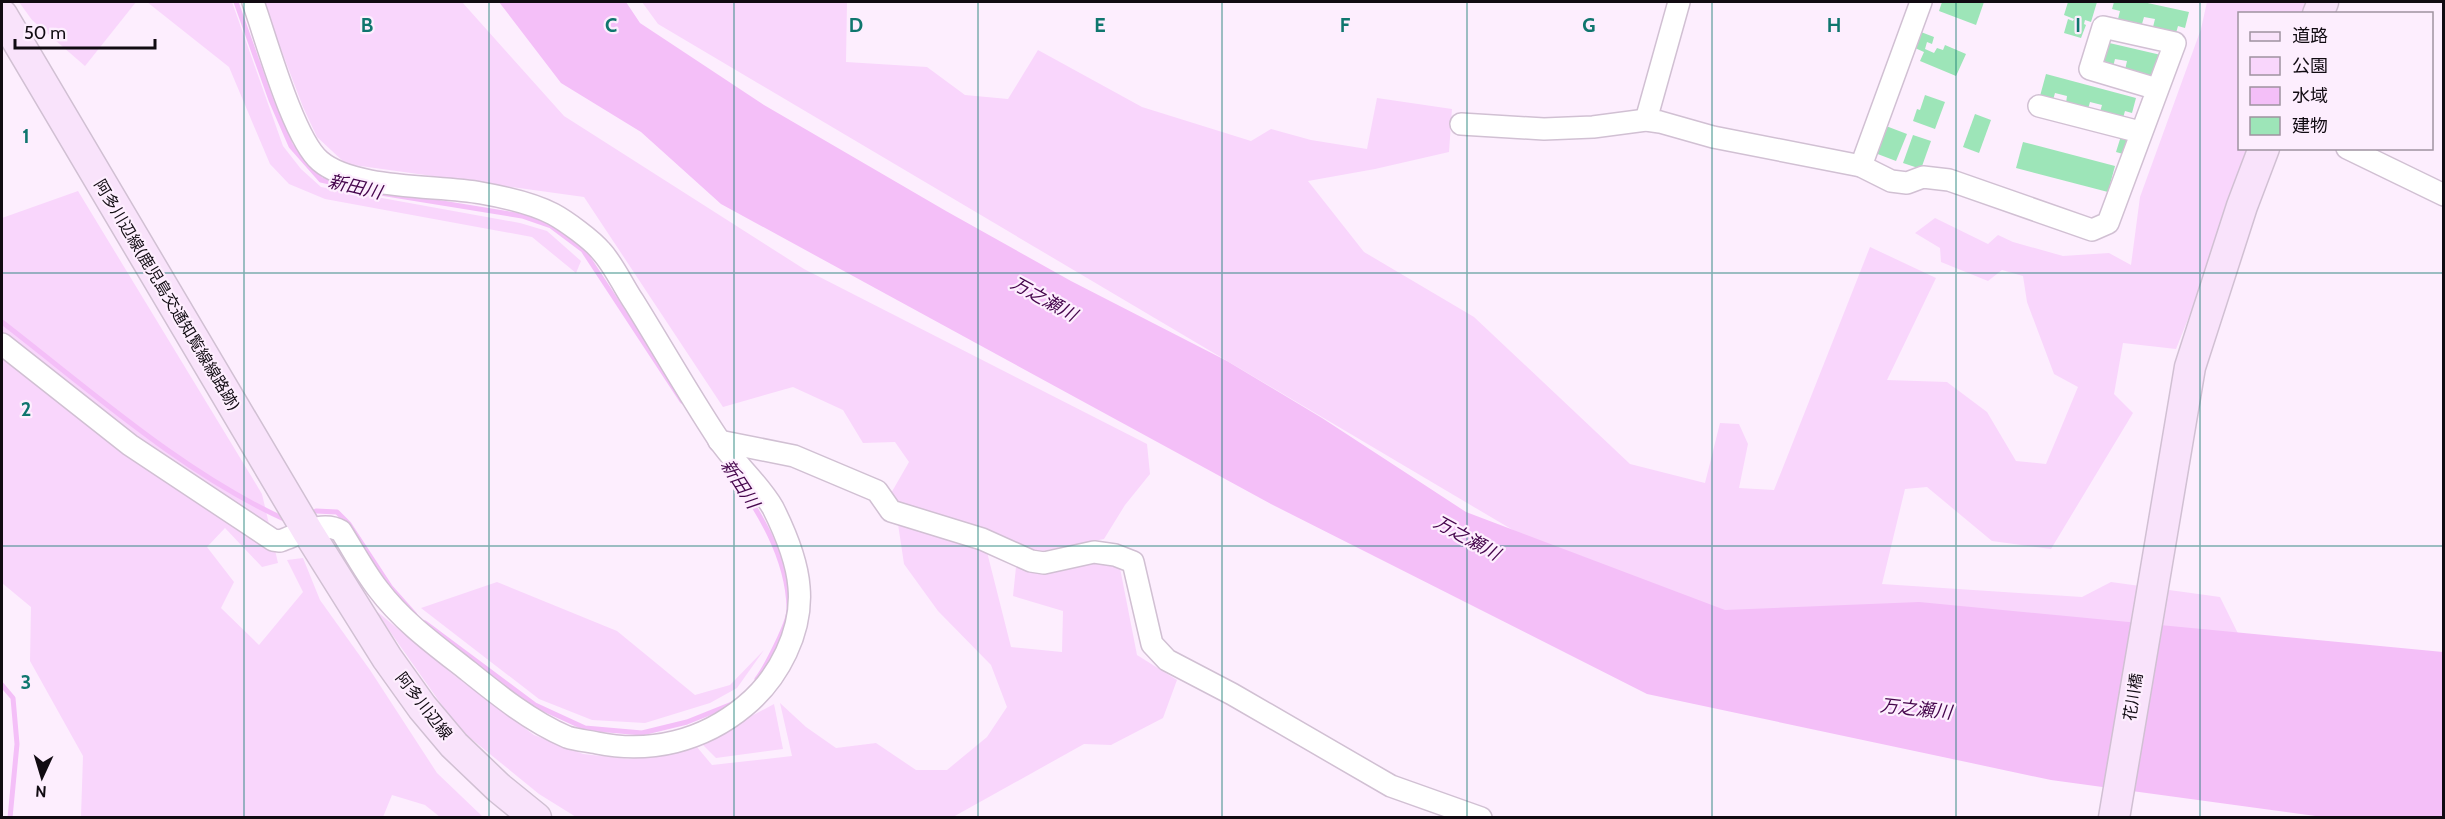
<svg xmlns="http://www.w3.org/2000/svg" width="2445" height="819" font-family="Cabin,'Noto Sans JP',sans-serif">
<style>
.green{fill:#f9d6fc}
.water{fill:#f4bff8}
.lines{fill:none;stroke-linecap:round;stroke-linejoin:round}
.stream{stroke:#f4bff8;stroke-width:5}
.building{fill:#9de5b8}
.street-casing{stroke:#d1c0d3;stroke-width:24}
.secondary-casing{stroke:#d1c0d3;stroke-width:33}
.street{stroke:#fff;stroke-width:21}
.secondary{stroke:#f9e3fb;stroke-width:30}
.grid{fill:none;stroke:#0f766e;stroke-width:1.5;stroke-opacity:0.55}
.labels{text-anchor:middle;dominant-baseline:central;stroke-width:4.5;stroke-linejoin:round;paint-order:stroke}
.street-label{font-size:16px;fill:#110b12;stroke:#fdeefe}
.water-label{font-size:18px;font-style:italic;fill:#45054c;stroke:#fdeefe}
.grid-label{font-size:20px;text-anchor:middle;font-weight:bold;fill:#0f766e;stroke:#fdeefe;stroke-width:4.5;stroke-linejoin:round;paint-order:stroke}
</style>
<rect width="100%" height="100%" fill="#fdeefe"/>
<!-- green -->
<g class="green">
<polygon points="19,2 136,2 85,66 32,20"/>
<polygon points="147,2 232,2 283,146 301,169 321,187 520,223 547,231 581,261 576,273 532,237 325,199 289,184 270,164 229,67"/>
<polygon points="263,2 462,2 564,116 804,269 1147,444 1150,474 1125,505 1104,539 1032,553 901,503 890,495 909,462 895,442 863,443 843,410 793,387 723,407 584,197 346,164 317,137 303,107"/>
<polygon points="642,2 847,2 846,62 927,67 965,95 1008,99 1038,50 1142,107 1251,141 1271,129 1311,140 1367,149 1377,98 1452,109 1449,152 1375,169 1308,181 1364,252 1474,317 1630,464 1705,483 1720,423 1739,424 1748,444 1739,488 1774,490 1870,247 1936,278 1887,380 1947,382 1987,412 2016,461 2046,464 2078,387 2054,374 2027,302 2023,276 2002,270 1988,281 1941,262 1940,248 1915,233 1935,218 1988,244 1998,235 2013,242 2063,256 2109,253 2131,265 2140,197 2201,29 2207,2 2315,2 2310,13 2240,14 2240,148 2256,149 2176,349 2123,343 2114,394 2133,413 2051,549 1992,541 1927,487 1905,489 1882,584 2082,597 2111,582 2220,597 2255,668 1702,642 658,24"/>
<polygon points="78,191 262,494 278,563 262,567 225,528 207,547 234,582 221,608 259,645 303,592 287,560 303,558 320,600 370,670 437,773 483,817 440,817 425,805 392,795 383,817 81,817 83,756 30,661 31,607 2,583 2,218"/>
<polygon points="898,524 987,552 1011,647 1062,652 1063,611 1013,596 1016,567 1037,573 1099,561 1120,568 1137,655 1177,680 1163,718 1111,745 1084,744 953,817 576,817 539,794 458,728 374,609 455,676 534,735 583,754 628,759 697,747 712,765 792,756 780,703 806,727 836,748 876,743 916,770 947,770 987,737 1007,707 991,665 938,611 904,564"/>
<polygon points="497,582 617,631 695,695 730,685 764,650 737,688 710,703 645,723 592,720 539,699 421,608"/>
<polygon points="774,704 783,749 716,758 701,743"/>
</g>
<!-- water -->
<polygon class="water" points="499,2 626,2 640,23 764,105 946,211 1071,281 1227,361 1322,418 1466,512 1725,610 1919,602 2443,652 2443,817 2323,817 2051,780 1647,694 1271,504 721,204 641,132 561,83"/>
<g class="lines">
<!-- stream -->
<g class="stream">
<polyline points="236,2 271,100 291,146 321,180 368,191 522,216 551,226 583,250 682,401"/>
<path d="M2,322c88,68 181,151 282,197"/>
<path d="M730,470c28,40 58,87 59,138 1,13 -23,59 -32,71"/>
<polyline points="316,511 337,512 349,524 391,588 415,615"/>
<polyline points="425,623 535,705 585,728 642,733 687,722 732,704"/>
<polyline points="2,685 13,698 17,744 10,818"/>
</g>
</g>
<!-- building -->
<g class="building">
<polygon points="1942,2 1984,2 1976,25 1939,11"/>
<polygon points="2068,2 2097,2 2091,22 2085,20 2084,24 2086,25 2081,38 2064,33 2068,19 2073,21 2074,19 2064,15"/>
<polygon points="2114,2 2143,2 2189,12 2185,28 2178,26 2176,33 2153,27 2155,19 2144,17 2142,24 2118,19 2120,11 2112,9"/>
<polygon points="1921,32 1934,37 1932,44 1927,42 1925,49 1934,53 1937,48 1943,50 1945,45 1966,54 1956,76 1920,61 1924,52 1915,48"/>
<polygon points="2105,42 2161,55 2155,81 2145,79 2146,74 2125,70 2127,61 2115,59 2113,67 2100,64"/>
<polygon points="2046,74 2136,98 2132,113 2125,111 2123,118 2100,112 2102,105 2090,102 2088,109 2066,103 2067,96 2055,93 2053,100 2040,96"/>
<polygon points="1925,95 1945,102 1935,129 1913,121 1917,109 1920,110"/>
<polygon points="1975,114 1991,120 1979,153 1963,147"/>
<polygon points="1886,126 1907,134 1896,161 1875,153"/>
<polygon points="1913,135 1931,141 1921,169 1903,163"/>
<polygon points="2121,136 2129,139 2123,154 2116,152"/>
<polygon points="2023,142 2115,166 2108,192 2016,168"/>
</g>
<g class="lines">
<defs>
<g id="street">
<polyline points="2039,106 2140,132"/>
<polyline points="1646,120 1679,2"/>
<polyline points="1461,124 1544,129 1593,127 1646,120 1660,122 1713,137 1861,166 1891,181 1907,183 1923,177 1949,180 2092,230 2108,223 2175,43 2103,27 2090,69 2157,89"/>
<polyline points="2347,148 2444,195"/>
<polyline points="1861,166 1921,2"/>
<path d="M2,344l128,101 143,95 7,1c20,-7 42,-21 61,-10 12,19 23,40 37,58 24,32 57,56 89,81 31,25 63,51 100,67 9,3 20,4 30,6 53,11 106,-2 148,-37 34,-28 58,-75 54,-119 -2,-27 -14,-55 -26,-79 -15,-26 -40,-46 -56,-71 -29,-44 -55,-90 -83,-135 -11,-16 -20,-37 -33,-51 -9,-11 -35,-30 -48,-37 -21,-11 -49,-17 -72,-21 -44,-8 -127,-3 -161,-32 -27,-23 -54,-123 -67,-159"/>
<polyline points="719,441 794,456 877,491 891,511 982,539 1031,561 1044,563 1094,552 1115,555 1133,562 1152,644 1167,660 1232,694 1391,786 1481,818"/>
</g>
<g id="secondary">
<polyline points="2318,14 2323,2"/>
<polyline points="2,15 308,532 387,658 422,707 454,745 499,788 536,818"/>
<polyline points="2114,818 2190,367 2242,206 2264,148"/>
</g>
</defs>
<!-- street casing -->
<use href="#street" class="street-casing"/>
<!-- secondary casing -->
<use href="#secondary" class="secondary-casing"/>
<!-- street -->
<use href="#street" class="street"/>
<!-- secondary -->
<use href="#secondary" class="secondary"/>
</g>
<!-- grid -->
<path class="grid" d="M244,2v816M489,2v816M734,2v816M978,2v816M1222,2v816M1467,2v816M1712,2v816M1956,2v816M2200,2v816M2,273h2442M2,546h2442"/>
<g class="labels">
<!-- street labels -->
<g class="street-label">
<text transform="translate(167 295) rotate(59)">阿多川辺線(鹿児島交通知覧線線路跡)</text>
<text transform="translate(2133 697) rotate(-81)">花川橋</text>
<text transform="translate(424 706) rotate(52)">阿多川辺線</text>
</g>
<!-- water labels -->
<g class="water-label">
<text transform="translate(355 187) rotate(13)">新田川</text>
<text transform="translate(1044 299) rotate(29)">万之瀬川</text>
<text transform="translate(740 484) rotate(57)">新田川</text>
<text transform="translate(1467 538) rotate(29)">万之瀬川</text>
<text transform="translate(1916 709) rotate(6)">万之瀬川</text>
</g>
</g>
<g class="grid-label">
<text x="367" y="32">B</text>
<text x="611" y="32">C</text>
<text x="856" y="32">D</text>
<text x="1100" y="32">E</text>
<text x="1345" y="32">F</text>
<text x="1589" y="32">G</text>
<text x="1834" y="32">H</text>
<text x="2078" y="32">I</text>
<text x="26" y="143">1</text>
<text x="26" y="416">2</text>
<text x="26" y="689">3</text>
</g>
<!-- border -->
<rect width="2445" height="819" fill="none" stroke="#110b12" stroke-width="6"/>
<!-- legend -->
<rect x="2238" y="12" width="195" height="138" fill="#fdeefe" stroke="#9f93a0" stroke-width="1.5"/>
<rect x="2250" y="32" width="30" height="9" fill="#f9e3fb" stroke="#9f93a0" stroke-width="1.5"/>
<text x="2292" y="42" font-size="18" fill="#110b12">道路</text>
<rect x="2250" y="57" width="30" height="18" fill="#f9d6fc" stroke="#9f93a0" stroke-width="1.5"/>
<text x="2292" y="72" font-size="18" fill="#110b12">公園</text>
<rect x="2250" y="87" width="30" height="18" fill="#f4bff8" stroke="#9f93a0" stroke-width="1.5"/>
<text x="2292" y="102" font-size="18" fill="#110b12">水域</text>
<rect x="2250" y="117" width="30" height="18" fill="#9de5b8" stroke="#9f93a0" stroke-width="1.5"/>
<text x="2292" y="132" font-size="18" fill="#110b12">建物</text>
<!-- north arrow -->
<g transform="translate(42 777) rotate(184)" stroke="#fdeefe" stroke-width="4.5" paint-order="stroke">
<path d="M0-4.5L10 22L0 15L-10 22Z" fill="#110b12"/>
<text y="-9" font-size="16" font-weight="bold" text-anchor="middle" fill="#110b12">N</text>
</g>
<!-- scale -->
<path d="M15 39v9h140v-9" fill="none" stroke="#110b12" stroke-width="3"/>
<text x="24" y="39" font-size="18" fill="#110b12" stroke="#fdeefe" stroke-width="4.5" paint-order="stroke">50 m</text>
</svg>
